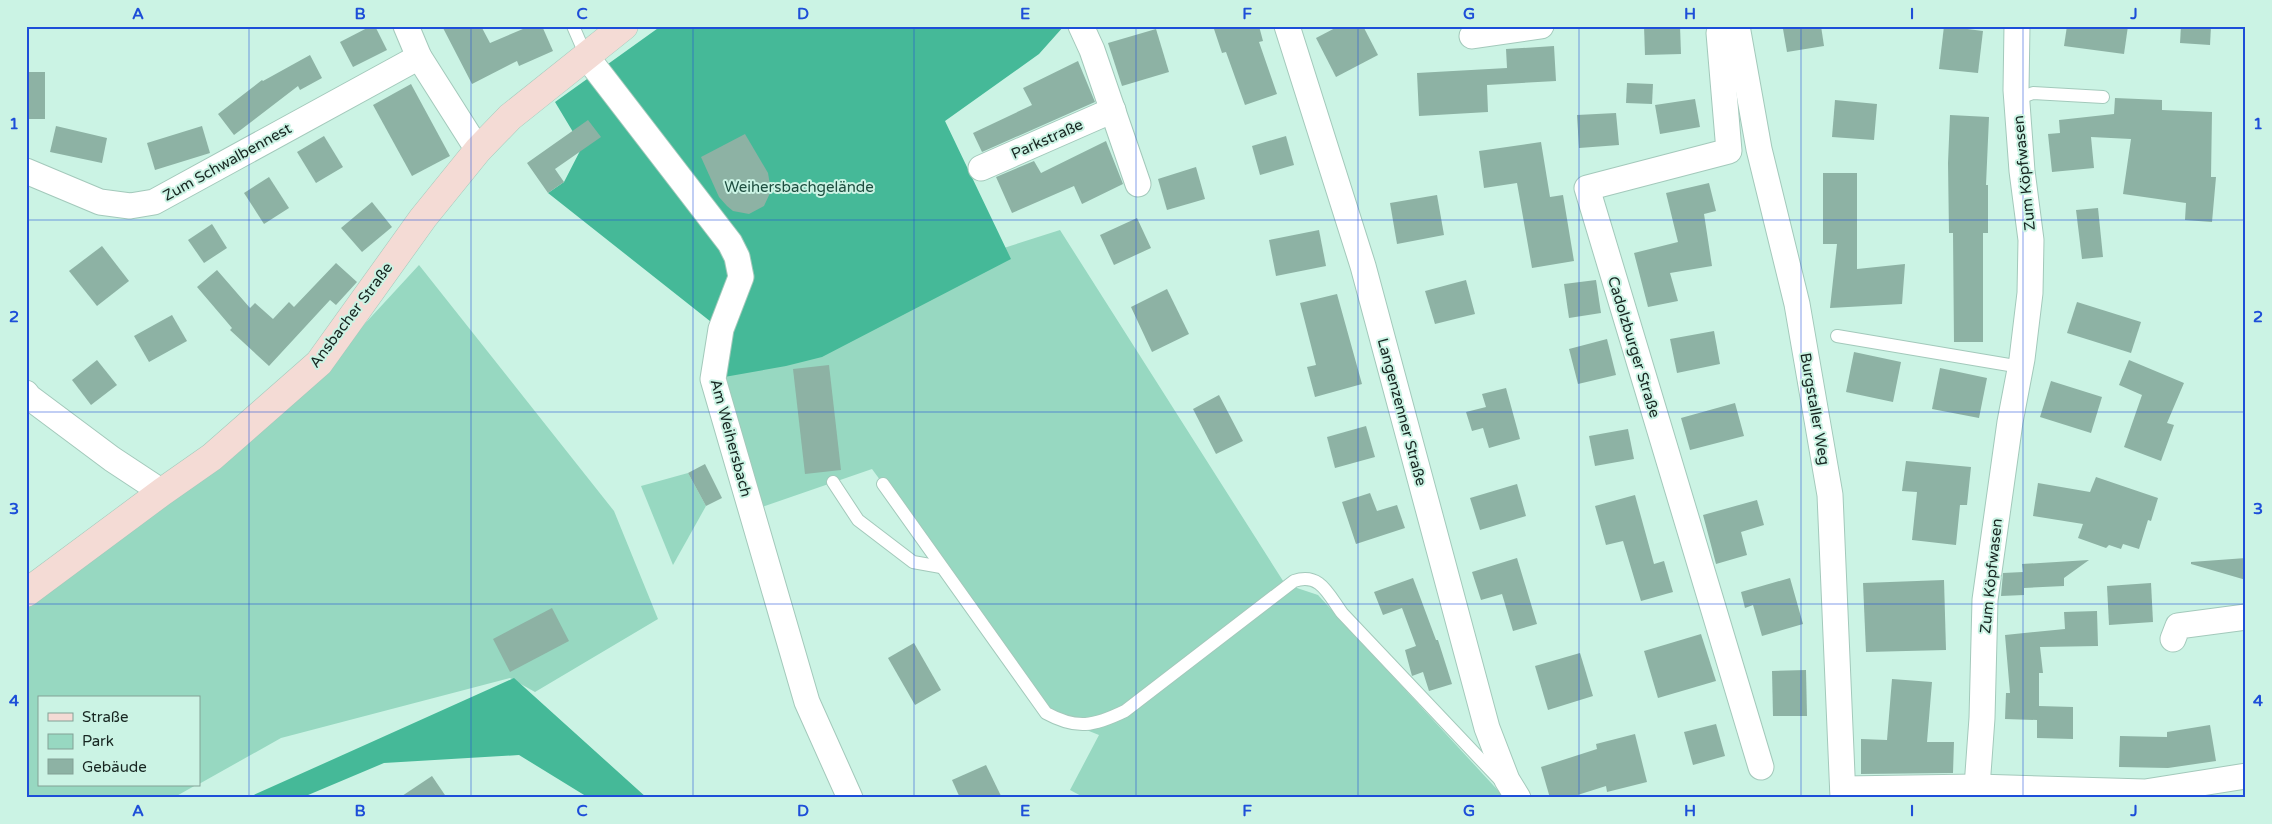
<svg xmlns="http://www.w3.org/2000/svg" width="2272" height="824" font-family="'Varela Round',sans-serif">
<style>
.green{fill:#97d8c1}
.forest{fill:#45b998}
.building{fill:#8db2a4}
.lines{fill:none;stroke-linecap:round;stroke-linejoin:round}
.lane-casing{stroke:#a3c9bb;stroke-width:14}
.street-casing{stroke:#a3c9bb;stroke-width:27}
.secondary-casing{stroke:#a3c9bb;stroke-width:29}
.lane{stroke:#fff;stroke-width:12}
.street{stroke:#fff;stroke-width:25}
.secondary{stroke:#f4dbd5;stroke-width:28}
.grid{fill:none;stroke:#1d4ed8;stroke-width:1;stroke-opacity:0.55}
.labels{text-anchor:middle;dominant-baseline:central;stroke-width:4;stroke-linejoin:round;paint-order:stroke}
.street-label{font-size:15px;fill:#172621;stroke:#cbf3e4}
.park-label{font-size:15px;fill:#1d4d3f;stroke:#cbf3e4}
.neatline{fill:none;stroke:#1d4ed8;stroke-width:2}
.grid-label{font-size:16px;text-anchor:middle;font-weight:bold;fill:#1d4ed8}
</style>
<rect width="100%" height="100%" fill="#cbf3e4"/>
<!-- green -->
<g class="green">
<polygon points="1060,230 1285,584 1318,595 1505,798 1085,798 1070,790 1099,735 1054,717 872,469 762,507 722,374 729,336"/>
<polygon points="419,265 614,511 658,619 535,692 510,678 281,738 199,784 199,698 39,698 39,785 196,785 173,798 26,798 26,605 324,368"/>
<polygon points="688,473 706,506 673,565 641,486"/>
</g>
<!-- forest -->
<g class="forest">
<polygon points="661,26 1064,26 1039,54 945,121 1011,259 822,357 786,366 713,379 720,329 548,193 564,182 582,147 555,102"/>
<polygon points="514,678 647,798 589,798 519,755 384,763 301,798 247,798"/>
</g>
<!-- building -->
<g class="building">
<polygon points="371,26 375,26 387,50 353,67 340,42"/>
<polygon points="442,26 481,26 490,43 530,26 542,26 553,51 519,66 517,61 472,84"/>
<polygon points="1213,26 1259,26 1263,41 1259,42 1277,94 1245,105 1226,52 1222,53"/>
<polygon points="1339,26 1363,26 1378,55 1336,77 1316,38"/>
<polygon points="1644,26 1680,26 1681,54 1645,55"/>
<polygon points="1799,26 1821,26 1824,46 1787,52 1783,29"/>
<polygon points="1944,26 1983,31 1978,73 1939,69"/>
<polygon points="2067,26 2128,26 2124,54 2064,46"/>
<polygon points="2181,26 2211,26 2210,45 2180,43"/>
<polygon points="1156,29 1169,72 1122,86 1108,43"/>
<polygon points="1554,46 1556,81 1487,85 1488,112 1419,116 1417,73 1507,68 1506,49"/>
<polygon points="310,55 322,78 300,90 298,86 234,135 218,114 262,80 263,81"/>
<polygon points="1078,61 1095,102 982,152 973,133 1032,105 1023,88"/>
<rect x="26" y="72" width="19" height="47"/>
<polygon points="1627,83 1653,84 1652,104 1626,103"/>
<polygon points="411,84 450,156 412,176 373,105"/>
<polygon points="2115,98 2162,100 2162,110 2212,112 2211,177 2216,177 2212,222 2185,220 2186,203 2123,194 2131,139 2091,137 2094,168 2052,172 2048,134 2060,133 2059,120 2114,114"/>
<polygon points="1695,99 1700,127 1660,134 1655,105"/>
<polygon points="1835,100 1877,104 1874,140 1832,137"/>
<polygon points="1616,113 1619,145 1579,148 1577,115"/>
<polygon points="1950,115 1989,117 1986,185 1988,185 1988,233 1983,233 1983,342 1954,342 1953,233 1949,233 1948,163"/>
<polygon points="588,120 601,137 555,169 564,182 548,193 527,163"/>
<polygon points="56,126 107,138 102,163 50,152"/>
<polygon points="202,126 210,153 155,170 147,143"/>
<polygon points="745,134 768,173 771,191 764,206 749,214 733,211 727,206 719,197 701,157"/>
<polygon points="324,136 343,167 316,183 297,152"/>
<polygon points="1286,136 1294,165 1260,175 1252,146"/>
<polygon points="1106,141 1123,184 1082,204 1074,186 1012,213 996,177 1034,161 1041,173"/>
<polygon points="1541,142 1550,197 1563,195 1574,261 1532,268 1517,183 1484,188 1479,151"/>
<polygon points="1196,167 1205,199 1167,210 1158,179"/>
<polygon points="1823,173 1857,173 1857,269 1905,264 1902,304 1830,308 1837,244 1823,244"/>
<polygon points="269,177 289,208 264,224 244,193"/>
<polygon points="1709,183 1716,211 1704,214 1712,266 1670,273 1678,301 1648,307 1634,253 1678,242 1666,193"/>
<polygon points="1437,195 1444,235 1397,244 1390,203"/>
<polygon points="372,202 392,227 362,252 341,228"/>
<polygon points="2098,208 2103,257 2082,259 2076,210"/>
<polygon points="1137,218 1151,248 1114,265 1100,235"/>
<polygon points="212,224 227,248 204,263 188,240"/>
<polygon points="1319,230 1326,266 1276,276 1269,240"/>
<polygon points="102,246 129,281 97,306 69,271"/>
<polygon points="336,263 357,282 336,305 330,300 269,366 230,330 232,328 197,287 217,270 250,308 255,303 273,319 289,302 294,307"/>
<polygon points="1466,280 1475,314 1435,324 1425,291"/>
<polygon points="1596,280 1601,313 1569,318 1564,284"/>
<polygon points="1167,289 1189,334 1152,352 1131,307"/>
<polygon points="1337,294 1362,384 1315,397 1307,367 1316,365 1300,303"/>
<polygon points="2077,302 2141,322 2131,353 2067,333"/>
<polygon points="172,315 187,341 149,362 134,336"/>
<polygon points="1714,331 1720,364 1677,373 1670,339"/>
<polygon points="1607,339 1616,375 1578,384 1569,349"/>
<polygon points="1854,352 1901,362 1893,402 1846,392"/>
<polygon points="97,360 117,385 91,405 72,380"/>
<polygon points="2129,360 2184,383 2167,423 2174,425 2161,461 2124,447 2142,395 2119,385"/>
<polygon points="829,365 841,470 805,474 793,369"/>
<polygon points="1940,368 1987,378 1979,418 1932,409"/>
<polygon points="2051,381 2102,397 2091,433 2040,417"/>
<polygon points="1506,388 1520,439 1489,448 1483,428 1472,431 1466,412 1486,407 1482,394"/>
<polygon points="1219,395 1243,441 1216,454 1193,409"/>
<polygon points="1735,403 1744,436 1690,450 1681,418"/>
<polygon points="1366,426 1375,457 1335,468 1327,437"/>
<polygon points="1628,429 1634,459 1595,466 1589,436"/>
<polygon points="1906,461 1971,467 1967,505 1960,505 1956,545 1912,540 1917,492 1902,491"/>
<polygon points="705,464 722,498 706,506 688,473"/>
<polygon points="2096,477 2158,498 2151,521 2148,520 2139,549 2123,544 2121,549 2109,545 2106,548 2078,538 2083,524 2033,516 2038,483 2090,492"/>
<polygon points="1517,484 1526,516 1480,530 1470,498"/>
<polygon points="1370,493 1377,511 1397,505 1405,528 1356,544 1342,502"/>
<polygon points="1635,495 1654,564 1664,561 1673,592 1641,601 1623,541 1606,545 1595,506"/>
<polygon points="1757,500 1764,525 1741,532 1747,555 1716,564 1703,515"/>
<polygon points="1517,558 1537,624 1513,631 1502,594 1481,600 1472,572"/>
<polygon points="2246,558 2246,580 2191,564 2191,562"/>
<polygon points="2089,560 2064,578 2064,586 2024,588 2024,595 2001,596 2003,573 2023,572 2022,564"/>
<polygon points="1413,578 1436,640 1438,640 1452,684 1429,691 1423,672 1412,676 1405,650 1416,646 1402,608 1383,615 1374,592"/>
<polygon points="1790,578 1803,624 1762,636 1753,605 1745,608 1741,592"/>
<polygon points="1944,580 1946,650 1866,652 1863,583"/>
<polygon points="2151,583 2153,622 2109,625 2107,586"/>
<polygon points="552,608 569,641 510,672 493,639"/>
<polygon points="2097,611 2098,646 2040,647 2043,673 2039,673 2039,706 2073,707 2073,739 2037,738 2037,720 2005,719 2006,693 2010,693 2005,635 2065,629 2064,612"/>
<polygon points="1701,634 1716,681 1658,698 1644,651"/>
<polygon points="914,643 941,690 915,705 888,658"/>
<polygon points="1580,653 1593,696 1548,710 1535,666"/>
<polygon points="1806,670 1807,716 1773,716 1772,671"/>
<polygon points="1892,679 1932,682 1927,742 1954,742 1953,773 1861,774 1861,739 1887,740"/>
<polygon points="1716,724 1725,756 1693,765 1684,732"/>
<polygon points="2210,725 2216,761 2168,768 2119,767 2120,736 2167,737 2167,732"/>
<polygon points="1635,734 1647,782 1607,792 1606,786 1568,798 1550,798 1541,767 1597,749 1596,744"/>
<polygon points="986,765 1002,798 960,798 952,780"/>
<polygon points="432,776 447,798 399,798"/>
</g>
<g class="lines">
<defs>
<g id="lane">
<polyline points="573,26 586,56"/>
<polyline points="2017,99 2033,93 2103,97"/>
<polyline points="1837,336 2021,367"/>
<polyline points="833,482 858,520 913,562 941,567"/>
<path d="M883,484l163,229c31,17 48,13 79,-2l169,-130c26,-9 34,13 48,32l159,168"/>
</g>
<g id="street">
<polyline points="406,26 419,57 478,150"/>
<polyline points="1081,26 1092,50 1138,184"/>
<polyline points="1287,26 1363,266 1487,728 1507,780 1518,798"/>
<polyline points="1722,26 1719,33 1729,151 1587,188 1761,767"/>
<polyline points="1737,26 1759,149 1797,304 1830,495 1843,798"/>
<polyline points="1472,36 1541,26"/>
<polyline points="586,56 730,243 737,257 741,277 721,329 713,379 807,702 850,798"/>
<polyline points="981,168 1113,110"/>
<polyline points="26,171 100,202 130,206 154,202 419,57"/>
<polyline points="26,393 29,397 112,459 162,492"/>
<polyline points="2173,639 2178,626 2246,617"/>
<polyline points="1977,787 1982,718 1985,600 2010,422 2022,359 2030,293 2031,240 2022,171 2016,90 2017,26"/>
<polyline points="1843,789 1977,787 2145,792 2246,776"/>
</g>
<polyline id="secondary" points="26,593 162,492 212,457 319,363 423,218 478,150 510,117 624,26"/>
</defs>
<!-- lane casing -->
<use href="#lane" class="lane-casing"/>
<!-- street casing -->
<use href="#street" class="street-casing"/>
<!-- secondary casing -->
<use href="#secondary" class="secondary-casing"/>
<!-- lane -->
<use href="#lane" class="lane"/>
<!-- street -->
<use href="#street" class="street"/>
<!-- secondary -->
<use href="#secondary" class="secondary"/>
</g>
<!-- grid -->
<path class="grid" d="M249,26v772M471,26v772M693,26v772M914,26v772M1136,26v772M1358,26v772M1579,26v772M1801,26v772M2023,26v772M26,220h2220M26,412h2220M26,604h2220"/>
<g class="labels">
<!-- street labels -->
<g class="street-label">
<text transform="translate(1047 139) rotate(-24)">Parkstraße</text>
<text transform="translate(227 162) rotate(-29)">Zum Schwalbennest</text>
<text transform="translate(2024 173) rotate(-96)">Zum Köpfwasen</text>
<text transform="translate(351 315) rotate(-53)">Ansbacher Straße</text>
<text transform="translate(1634 347) rotate(73)">Cadolzburger Straße</text>
<text transform="translate(1815 409) rotate(80)">Burgstaller Weg</text>
<text transform="translate(1402 412) rotate(75)">Langenzenner Straße</text>
<text transform="translate(731 438) rotate(75)">Am Weihersbach</text>
<text transform="translate(1991 576) rotate(-84)">Zum Köpfwasen</text>
</g>
<!-- park labels -->
<g class="park-label">
<text x="799" y="187">Weihersbachgelände</text>
</g>
</g>
<!-- border -->
<rect width="2272" height="824" fill="none" stroke="#cbf3e4" stroke-width="55"/>
<!-- legend -->
<rect x="38" y="696" width="162" height="90" fill="#cbf3e4" stroke="#83a196"/>
<rect x="48" y="713" width="25" height="8" fill="#f4dbd5" stroke="#83a196"/>
<text x="82" y="722" font-size="15" fill="#172621">Straße</text>
<rect x="48" y="734" width="25" height="15" fill="#97d8c1" stroke="#83a196"/>
<text x="82" y="746" font-size="15" fill="#172621">Park</text>
<rect x="48" y="759" width="25" height="15" fill="#8db2a4" stroke="#83a196"/>
<text x="82" y="772" font-size="15" fill="#172621">Gebäude</text>
<rect x="28" y="28" width="2216" height="768" class="neatline"/>
<g class="grid-label">
<text x="138" y="19">A</text>
<text x="360" y="19">B</text>
<text x="582" y="19">C</text>
<text x="803" y="19">D</text>
<text x="1025" y="19">E</text>
<text x="1247" y="19">F</text>
<text x="1469" y="19">G</text>
<text x="1690" y="19">H</text>
<text x="1912" y="19">I</text>
<text x="2134" y="19">J</text>
<text x="14" y="129">1</text>
<text x="2258" y="129">1</text>
<text x="14" y="322">2</text>
<text x="2258" y="322">2</text>
<text x="14" y="514">3</text>
<text x="2258" y="514">3</text>
<text x="14" y="706">4</text>
<text x="2258" y="706">4</text>
<text x="138" y="816">A</text>
<text x="360" y="816">B</text>
<text x="582" y="816">C</text>
<text x="803" y="816">D</text>
<text x="1025" y="816">E</text>
<text x="1247" y="816">F</text>
<text x="1469" y="816">G</text>
<text x="1690" y="816">H</text>
<text x="1912" y="816">I</text>
<text x="2134" y="816">J</text>
</g>
</svg>
